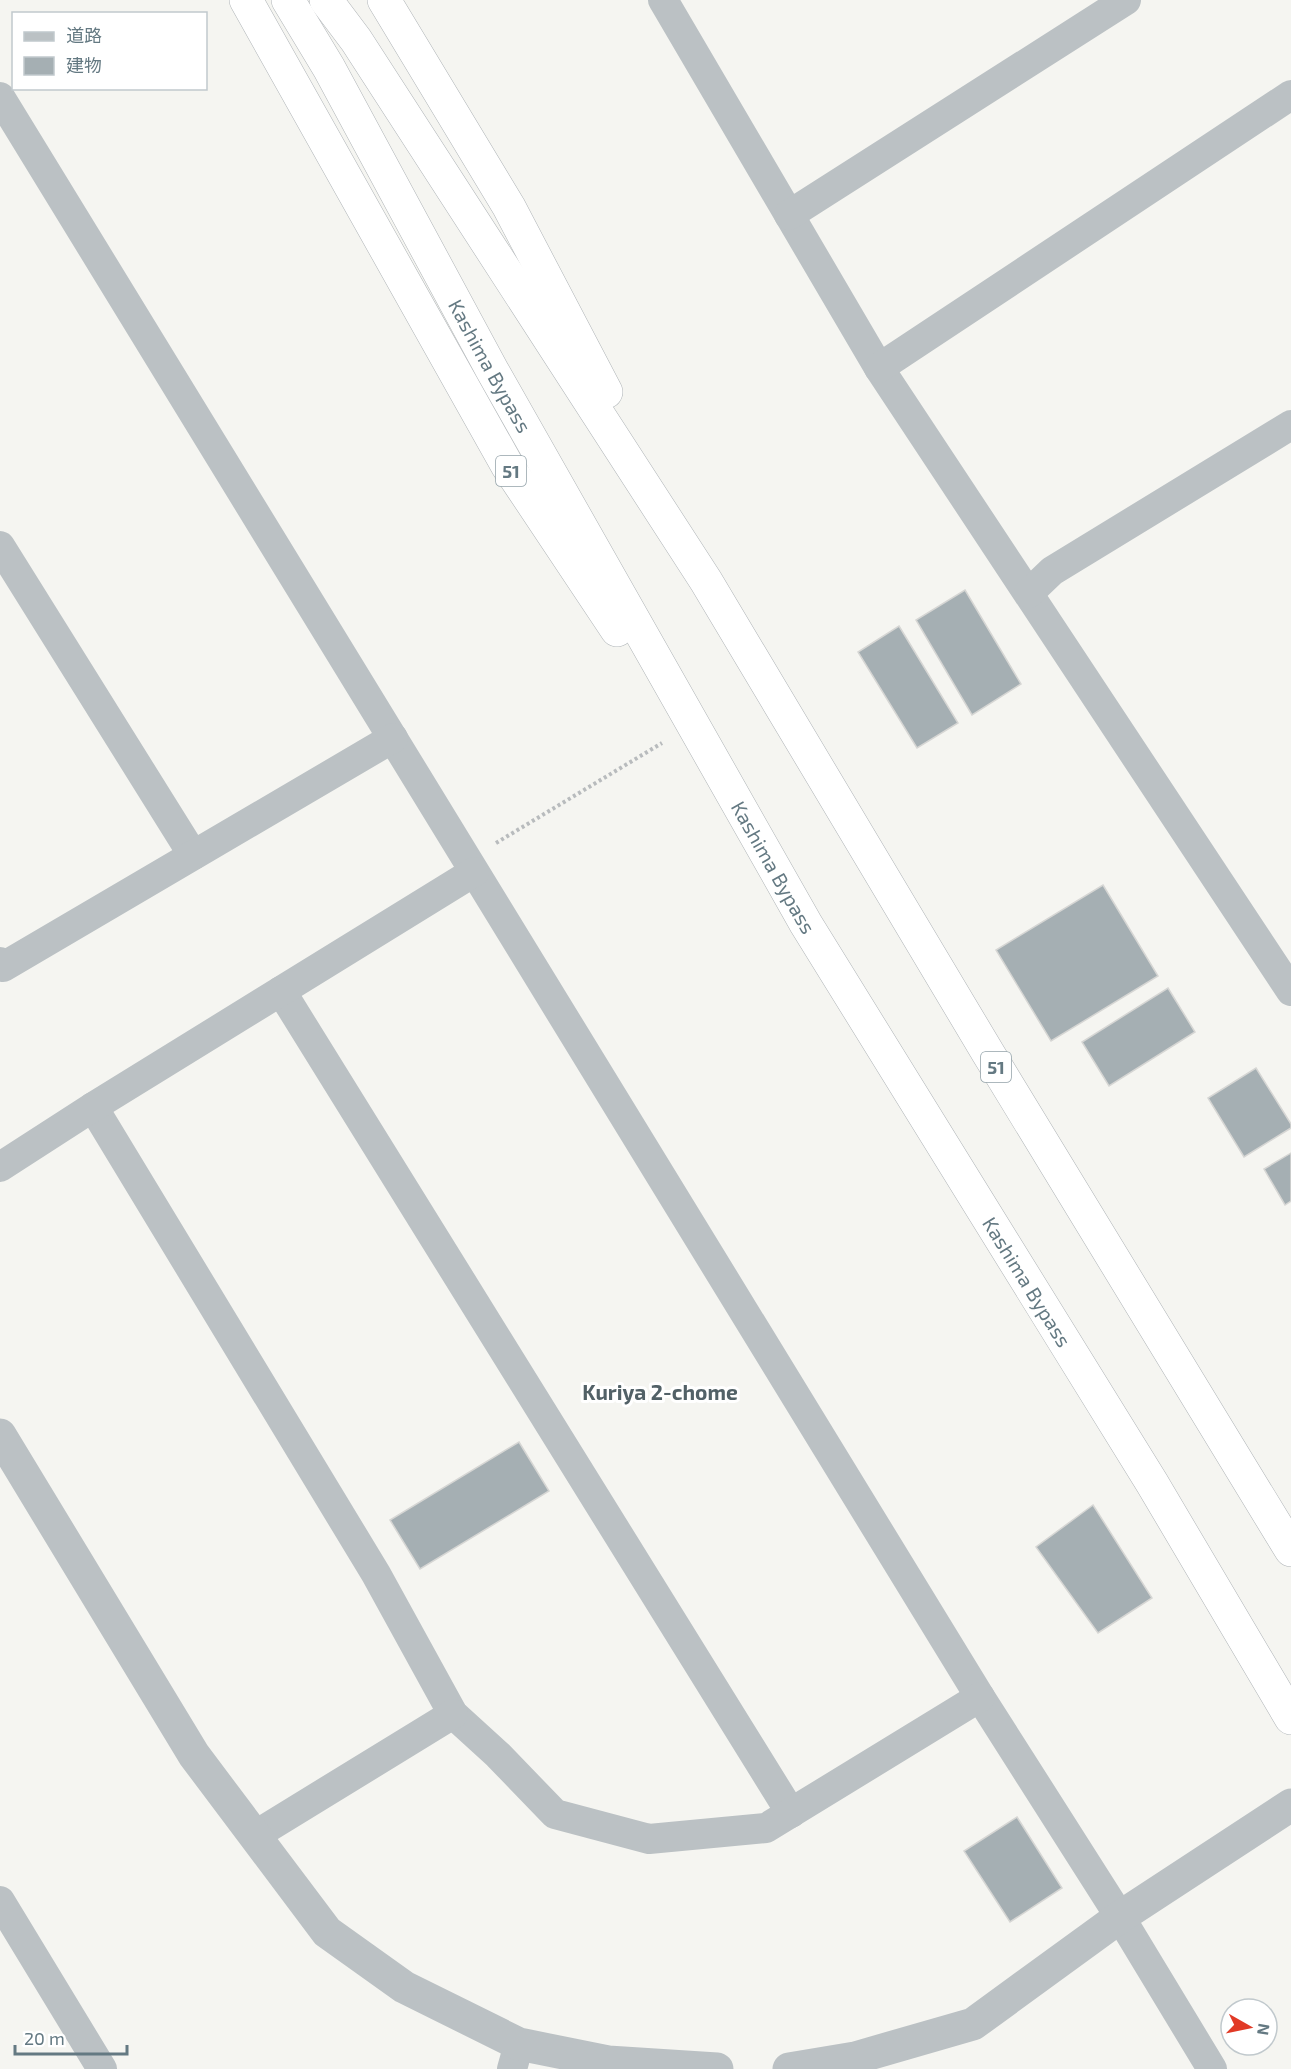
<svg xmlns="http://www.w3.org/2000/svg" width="1291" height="2069" font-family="'Exo 2','Noto Sans JP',sans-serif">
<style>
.building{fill:#a5afb3;stroke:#d6d6d4;stroke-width:1.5}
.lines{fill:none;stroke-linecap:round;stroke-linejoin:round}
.trunk-casing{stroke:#afb4b7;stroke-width:34}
.path{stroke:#b8bbbd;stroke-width:4;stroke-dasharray:3 3;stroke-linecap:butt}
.minor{stroke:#bbc1c4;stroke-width:30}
.tertiary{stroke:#bbc1c4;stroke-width:33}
.trunk{stroke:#fff;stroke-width:33}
.labels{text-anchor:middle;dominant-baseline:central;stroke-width:6;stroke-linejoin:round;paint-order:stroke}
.shield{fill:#fff;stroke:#92a1a8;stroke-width:1.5}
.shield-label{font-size:18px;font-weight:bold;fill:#647982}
.street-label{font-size:20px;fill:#647982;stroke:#fff}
.neighbourhood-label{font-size:21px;font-weight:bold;fill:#526167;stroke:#fff}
</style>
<rect width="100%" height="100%" fill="#f5f5f1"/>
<!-- building -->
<g class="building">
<polygon points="965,590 1021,684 972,715 916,620"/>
<polygon points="899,626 958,723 917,748 858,652"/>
<polygon points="1103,885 1158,976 1051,1041 996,950"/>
<polygon points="1168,988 1195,1032 1109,1086 1082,1042"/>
<polygon points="1256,1068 1291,1124 1291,1128 1244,1157 1208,1098"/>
<polygon points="1291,1153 1291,1201 1285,1205 1264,1169"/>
<polygon points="519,1442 549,1491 420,1569 390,1520"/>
<polygon points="1093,1505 1152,1598 1098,1633 1036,1547"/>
<polygon points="1017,1817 1062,1888 1010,1922 964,1851"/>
</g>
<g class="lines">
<defs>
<g id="trunk">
<polyline points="246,0 507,465 617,630"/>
<path id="s1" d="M288,0l41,68 163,302 314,554 346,559 139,235"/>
<polyline points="326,0 356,40 706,581 988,1053 1291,1550"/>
<polyline points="384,0 509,207 606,392"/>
</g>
</defs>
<!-- trunk casing -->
<use href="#trunk" class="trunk-casing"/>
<!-- path -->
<polyline class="path" points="496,843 662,743"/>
<!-- minor -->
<g class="minor">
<polyline points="663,0 879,368 1291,991"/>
<polyline points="0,97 980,1697 1120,1917 1212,2069"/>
<polyline points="789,215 1126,0"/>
<polyline points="879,368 1291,95"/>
<polyline points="0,546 193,855"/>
<polyline points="1029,593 1052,571 1291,425"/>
<polyline points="0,962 3,967 393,738"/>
<polyline points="281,991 791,1813"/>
<polyline points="93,1107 376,1574 453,1714 498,1755 555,1814 649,1839 766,1828 980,1697"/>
<polyline points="0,1167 93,1107 474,872"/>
<polyline points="254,1836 453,1714"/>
<polyline points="0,1901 102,2069"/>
<polyline points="512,2069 519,2044"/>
</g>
<!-- tertiary -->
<g class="tertiary">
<polyline points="0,1435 194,1755 327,1932 404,1987 519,2044 608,2062 717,2069"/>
<polyline points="789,2069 855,2058 973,2024 1120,1917 1291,1805"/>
</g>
<!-- trunk -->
<use href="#trunk" class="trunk"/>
</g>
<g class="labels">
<!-- shield labels -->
<g class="shield">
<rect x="496" y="456" width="30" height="30" rx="4.5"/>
<rect x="981" y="1052" width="30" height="30" rx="4.5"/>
</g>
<g class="shield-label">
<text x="511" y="471">51</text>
<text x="996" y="1067">51</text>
</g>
<!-- street labels -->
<g class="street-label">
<text stroke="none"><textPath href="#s1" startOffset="418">Kashima Bypass</textPath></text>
<text stroke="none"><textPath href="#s1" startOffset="994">Kashima Bypass</textPath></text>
<text stroke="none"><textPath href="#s1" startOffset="1480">Kashima Bypass</textPath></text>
</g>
<!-- neighbourhood labels -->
<g class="neighbourhood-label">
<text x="660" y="1391">Kuriya 2-chome</text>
</g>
</g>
<!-- legend -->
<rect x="12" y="12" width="195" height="78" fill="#ffffff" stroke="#c1c9cd" stroke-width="1.5"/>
<rect x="24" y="32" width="30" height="9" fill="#bbc1c4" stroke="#c1c9cd" stroke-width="1.5"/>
<text x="66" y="42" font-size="18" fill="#647982">道路</text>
<rect x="24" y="57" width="30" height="18" fill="#a5afb3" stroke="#c1c9cd" stroke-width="1.5"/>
<text x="66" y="72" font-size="18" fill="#647982">建物</text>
<!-- north arrow -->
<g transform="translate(1249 2027) rotate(99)"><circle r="28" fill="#ffffff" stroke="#c1c9cd" stroke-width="1.5"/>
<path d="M0-4.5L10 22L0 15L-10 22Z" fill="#e13a26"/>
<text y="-9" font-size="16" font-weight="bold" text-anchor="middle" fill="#647982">N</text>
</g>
<!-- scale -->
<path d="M15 2045v9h112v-9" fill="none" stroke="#647982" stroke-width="3"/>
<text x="24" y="2045" font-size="18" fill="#647982" stroke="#ffffff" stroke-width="4.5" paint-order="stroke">20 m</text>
</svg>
